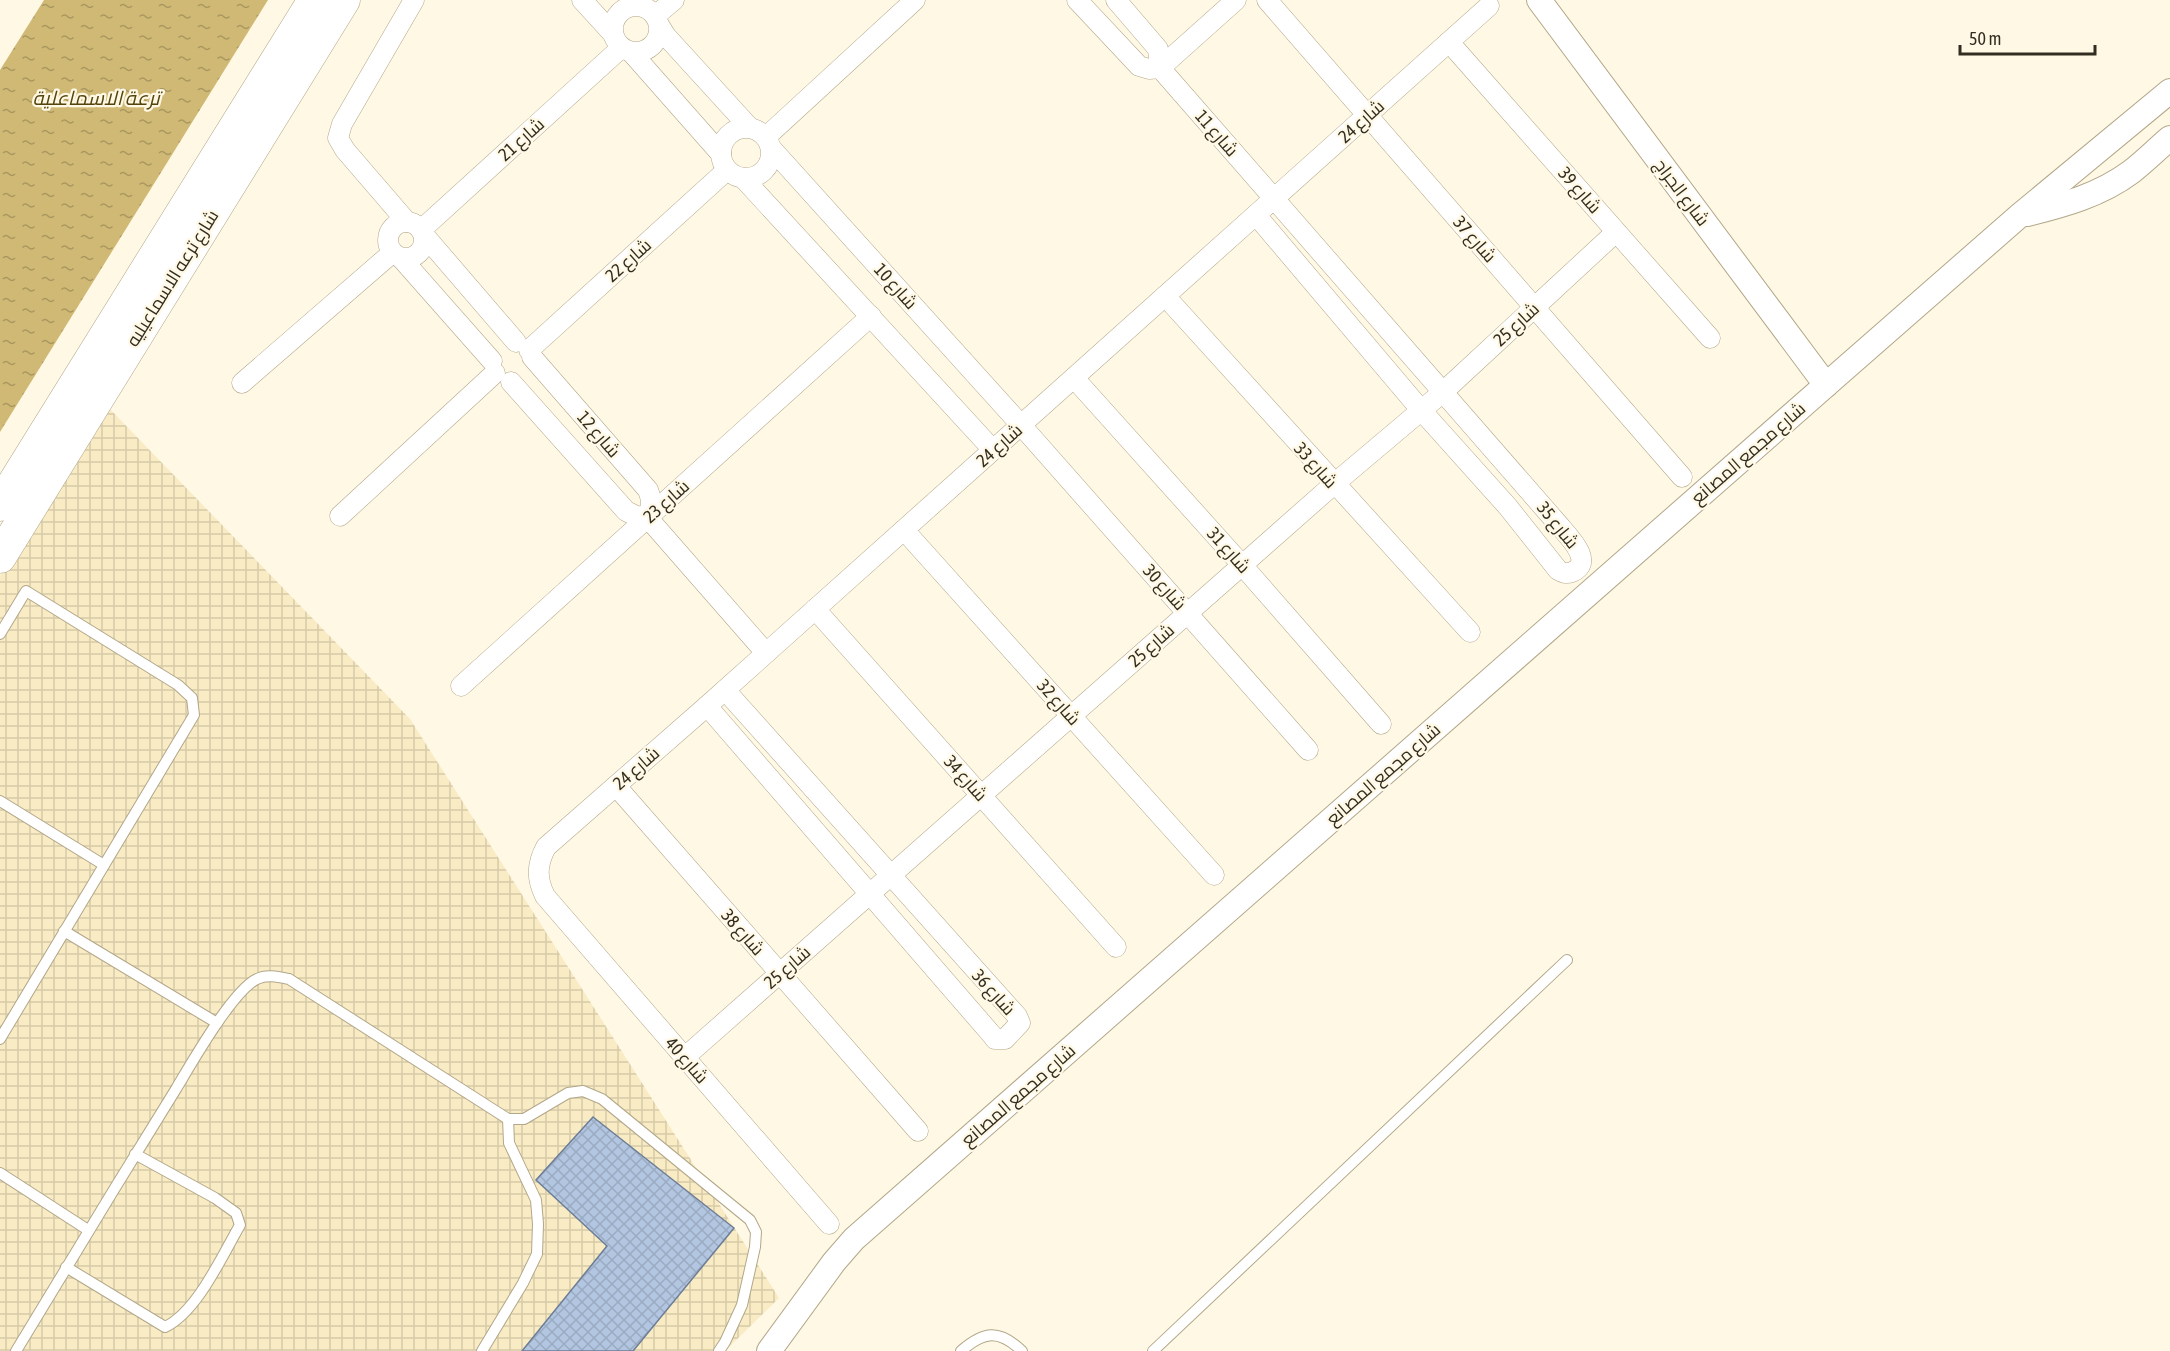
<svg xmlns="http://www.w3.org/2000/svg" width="2170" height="1351" font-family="'Asap Condensed',Cairo,sans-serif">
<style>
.industrial{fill:url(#industrial-grid)}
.water{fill:url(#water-ripples)}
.building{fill:url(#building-cross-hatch);stroke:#6c7d96;stroke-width:1.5}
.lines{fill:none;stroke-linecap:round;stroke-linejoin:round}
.service-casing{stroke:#b2a789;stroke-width:12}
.minor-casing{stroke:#b2a789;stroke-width:21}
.tertiary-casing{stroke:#b2a789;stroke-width:26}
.primary-casing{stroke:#b2a789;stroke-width:33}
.service{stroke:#fff;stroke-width:10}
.minor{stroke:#fff;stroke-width:20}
.tertiary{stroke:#fff;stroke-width:24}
.primary{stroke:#fff;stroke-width:32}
.labels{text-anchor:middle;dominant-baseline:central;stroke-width:4.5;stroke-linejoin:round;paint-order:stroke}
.street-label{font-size:18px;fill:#312d21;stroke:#fff8e5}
.water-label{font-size:20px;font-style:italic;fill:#54440d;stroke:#fff8e5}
</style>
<defs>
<pattern id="industrial-grid" width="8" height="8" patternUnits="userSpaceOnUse" patternTransform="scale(1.5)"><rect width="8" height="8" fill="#f9ebc4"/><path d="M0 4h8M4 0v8" fill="none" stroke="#d6caa8"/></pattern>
<pattern id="water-ripples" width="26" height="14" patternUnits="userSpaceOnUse" patternTransform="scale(1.5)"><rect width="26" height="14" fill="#d0b974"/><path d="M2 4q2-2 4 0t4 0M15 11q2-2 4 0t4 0" fill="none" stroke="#a9975f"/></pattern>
<pattern id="building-cross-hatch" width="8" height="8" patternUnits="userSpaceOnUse" patternTransform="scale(1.5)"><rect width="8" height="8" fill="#b3c6e1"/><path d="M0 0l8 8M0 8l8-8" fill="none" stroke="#9aaac1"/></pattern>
</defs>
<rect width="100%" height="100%" fill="#fff8e5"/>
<!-- industrial -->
<polygon class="industrial" points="104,403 410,719 779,1298 725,1351 0,1351 0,576"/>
<!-- water -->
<polygon class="water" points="44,0 268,0 0,432 0,70"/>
<!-- building -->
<polygon class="building" points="593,1117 734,1228 633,1351 522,1351 607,1246 536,1180"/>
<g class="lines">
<defs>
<g id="service">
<polyline points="0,634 26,591 178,685 192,698 194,715 0,1039"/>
<polyline points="0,801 104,865"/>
<polyline points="64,931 217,1023"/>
<polyline points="0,1173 88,1230"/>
<path d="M66,1267l99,60c32,-15 57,-71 75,-102l-4,-12 -21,-15 -80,-44"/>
<path d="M16,1351c53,-88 106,-175 160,-262 15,-25 57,-99 81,-110 10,-5 22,-2 32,0l219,140h16l44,-26 15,-2 19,8 148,121 6,12 -1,15 -13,58 -17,37 -6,9"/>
<polyline points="482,1351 523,1283 537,1254 538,1224 536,1200 509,1143 508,1119"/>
<path d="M961,1351c23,-20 38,-22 61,0"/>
<polyline points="1153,1351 1567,960"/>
</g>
<g id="minor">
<polyline points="582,0 613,34"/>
<polyline points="1077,0 1139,66 1149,69 1160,68"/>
<path d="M1116,0l42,49 2,19 398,456c9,11 38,38 14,48 -6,2 -9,1 -14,-2l-50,-63 -87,-97 -165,-195"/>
<polyline points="1267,0 1682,477"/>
<circle cx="636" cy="29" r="23"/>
<polyline points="655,16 674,0"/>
<polyline points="659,25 666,36 750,128"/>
<polyline points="1449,42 1710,338"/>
<polyline points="631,52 721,154"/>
<polyline points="1160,68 1236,0"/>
<circle cx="746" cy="153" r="25"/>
<polyline points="766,137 915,0"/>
<polyline points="771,148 1021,425 1308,750"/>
<polyline points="743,178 993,450"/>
<circle cx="406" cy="240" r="18"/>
<polyline points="407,222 345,150 338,138 342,124 414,0"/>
<polyline points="421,230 621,48"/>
<polyline points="424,235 516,342"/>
<polyline points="401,258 492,361"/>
<polyline points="1165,296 1470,632"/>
<polyline points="529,350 727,170"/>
<path d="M532,357l116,133c4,10 4,17 -1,27"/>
<polyline points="1074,378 1242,565 1381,724"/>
<polyline points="511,382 626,511 636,516 647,517 766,653"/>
<polyline points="242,383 392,253"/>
<polyline points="340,516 495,373"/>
<polyline points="904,530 1214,875"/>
<polyline points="815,609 1116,947"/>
<polyline points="461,686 871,316"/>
<polyline points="707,706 992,1035 995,1039 1005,1039 1020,1023 1017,1016 725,690"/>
<polyline points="616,786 918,1131"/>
<polyline points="685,1057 1334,484 1443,392 1616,232"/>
<path d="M829,1224l-284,-328c-9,-18 -8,-32 1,-49l161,-141 782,-700"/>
</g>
<g id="tertiary">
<polyline points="1539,0 1826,385"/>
<path d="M2027,214c37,-9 73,-19 104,-42 13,-10 26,-23 39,-34"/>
<polyline points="769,1351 834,1262 854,1239 1826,385 2019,216 2170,91"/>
</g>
<g id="primary">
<polyline points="0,505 314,0"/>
<polyline points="0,557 344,0"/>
</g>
</defs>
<!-- service casing -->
<use href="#service" class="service-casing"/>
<!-- minor casing -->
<use href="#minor" class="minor-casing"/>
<!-- tertiary casing -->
<use href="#tertiary" class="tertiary-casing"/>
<!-- primary casing -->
<use href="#primary" class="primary-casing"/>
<!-- service -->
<use href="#service" class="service"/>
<!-- minor -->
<use href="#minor" class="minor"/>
<!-- tertiary -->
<use href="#tertiary" class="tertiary"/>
<!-- primary -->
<use href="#primary" class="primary"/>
</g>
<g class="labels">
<!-- street labels -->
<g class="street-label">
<text transform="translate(1361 121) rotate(-42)">شارع 24</text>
<text transform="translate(1217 133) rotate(49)">شارع 11</text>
<text transform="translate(521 139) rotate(-42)">شارع 21</text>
<text transform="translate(1580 190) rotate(49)">شارع 39</text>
<text transform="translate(1682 192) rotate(53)">شارع الجراج</text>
<text transform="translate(1475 239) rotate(49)">شارع 37</text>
<text transform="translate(628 260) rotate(-42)">شارع 22</text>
<text transform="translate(172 278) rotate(-58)">شارع ترعه الاسماعيليه</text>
<text transform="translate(896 286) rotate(48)">شارع 10</text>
<text transform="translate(1516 324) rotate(-43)">شارع 25</text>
<text transform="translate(599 434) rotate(49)">شارع 12</text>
<text transform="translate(999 445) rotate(-42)">شارع 24</text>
<text transform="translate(1748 453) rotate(-41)">شارع مجمع المصانع</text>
<text transform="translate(1316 465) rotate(48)">شارع 33</text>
<text transform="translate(666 501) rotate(-42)">شارع 23</text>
<text transform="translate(1558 525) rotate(51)">شارع 35</text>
<text transform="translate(1229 550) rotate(48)">شارع 31</text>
<text transform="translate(1165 587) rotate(48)">شارع 30</text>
<text transform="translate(1151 645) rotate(-42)">شارع 25</text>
<text transform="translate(1059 702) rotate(48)">شارع 32</text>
<text transform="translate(636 768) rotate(-41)">شارع 24</text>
<text transform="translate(1383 774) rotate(-41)">شارع مجمع المصانع</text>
<text transform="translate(966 778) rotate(48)">شارع 34</text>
<text transform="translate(743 932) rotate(49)">شارع 38</text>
<text transform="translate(787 967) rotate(-41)">شارع 25</text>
<text transform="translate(994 992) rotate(48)">شارع 36</text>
<text transform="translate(687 1060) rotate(49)">شارع 40</text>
<text transform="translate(1018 1095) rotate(-41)">شارع مجمع المصانع</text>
</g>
<!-- water labels -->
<g class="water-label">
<text x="96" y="97">ترعة الاسماعلية</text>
</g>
</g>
<!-- scale -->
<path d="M1960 45v9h135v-9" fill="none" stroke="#312d21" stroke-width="3"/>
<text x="1969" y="45" font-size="18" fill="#312d21" stroke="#fff8e5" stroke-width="4.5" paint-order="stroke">50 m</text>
</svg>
